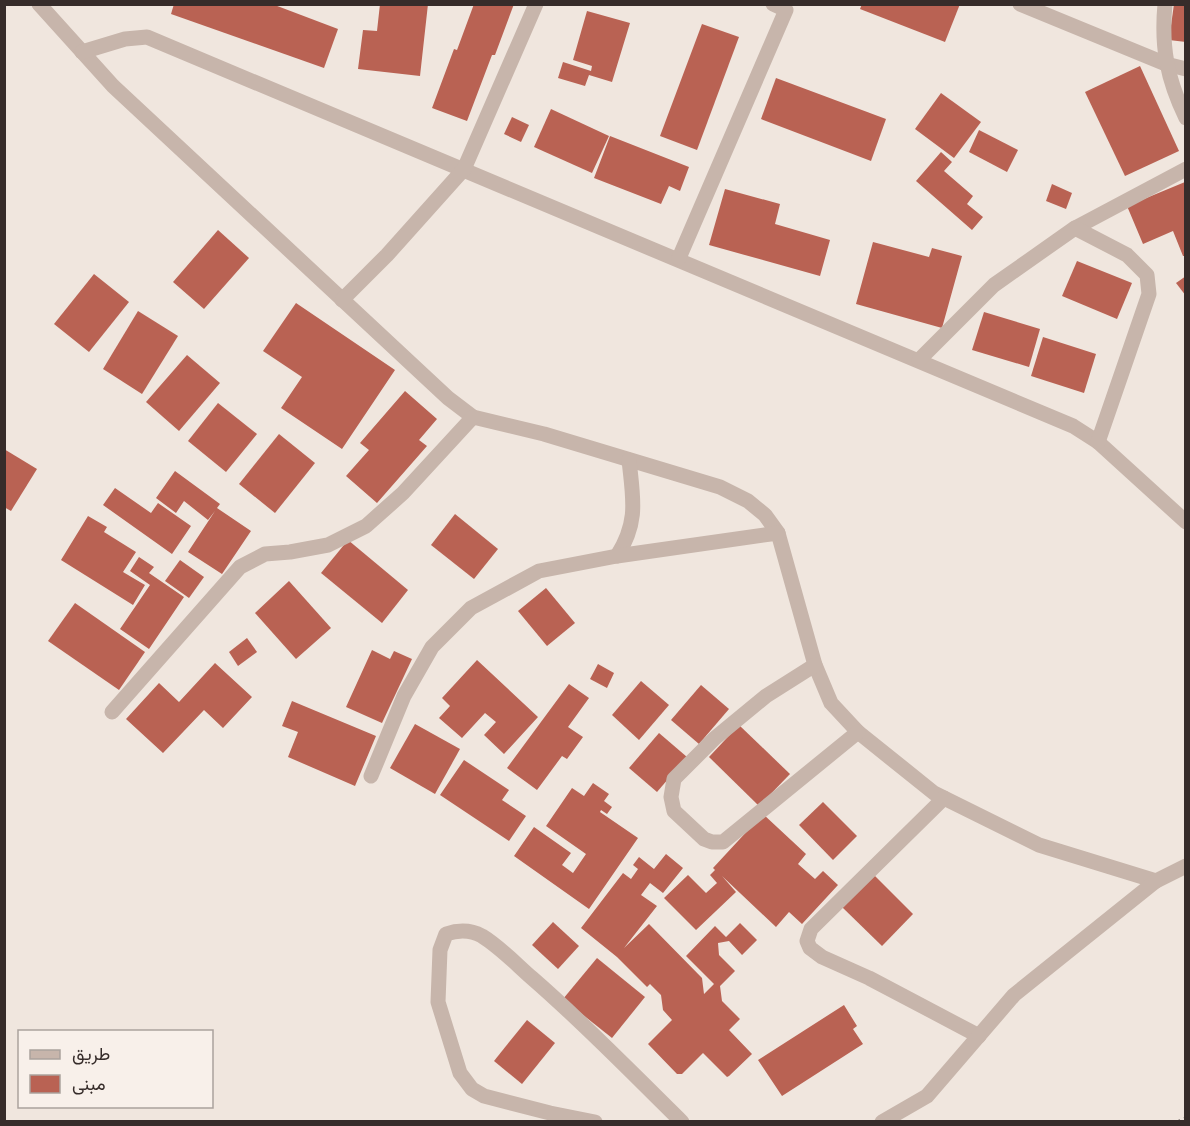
<svg xmlns="http://www.w3.org/2000/svg" width="1190" height="1126" font-family="'Asap Condensed',Vazirmatn,sans-serif">
<style>
.building{fill:#b96253}
.lines{fill:none;stroke-linecap:round;stroke-linejoin:round}
.minor{stroke:#c7b5ab;stroke-width:15}
.rail{stroke:#362c2a;stroke-width:4.5;stroke-dasharray:1.5 4.5;stroke-linecap:butt}
</style>
<rect width="100%" height="100%" fill="#f0e6de"/>
<!-- building -->
<g class="building">
<polygon points="174,4 272,4 338,29 324,68 171,14"/>
<polygon points="380,4 428,4 420,76 358,69 363,30 377,31"/>
<polygon points="474,4 514,4 495,55 492,55 467,121 432,108 454,49 457,50"/>
<polygon points="862,4 960,4 945,42 860,9"/>
<polygon points="1174,4 1186,4 1186,42 1169,40"/>
<polygon points="587,11 630,23 612,82 589,75 585,86 558,78 563,62 591,71 592,66 573,60"/>
<polygon points="702,24 739,37 697,150 660,136"/>
<polygon points="1140,66 1179,151 1125,176 1085,92"/>
<polygon points="776,78 886,119 871,161 761,119"/>
<polygon points="941,93 981,122 954,158 915,129"/>
<polygon points="551,109 609,136 592,173 534,147"/>
<polygon points="512,117 529,125 521,142 504,134"/>
<polygon points="979,130 1018,150 1007,172 969,152"/>
<polygon points="610,136 689,167 680,191 669,186 661,204 594,178"/>
<polygon points="941,152 952,162 944,171 973,196 967,204 983,217 972,230 916,181"/>
<polygon points="1185,182 1186,256 1183,256 1173,231 1143,244 1127,206"/>
<polygon points="1052,184 1072,193 1066,209 1046,201"/>
<polygon points="725,189 780,204 775,224 830,240 820,276 709,245"/>
<polygon points="218,230 249,258 204,309 173,282"/>
<polygon points="873,242 929,257 932,248 962,256 942,328 856,304"/>
<polygon points="1077,261 1132,283 1117,319 1062,296"/>
<polygon points="94,274 129,302 89,352 54,324"/>
<polygon points="1186,276 1186,296 1176,283"/>
<polygon points="296,303 395,370 342,449 281,408 302,377 263,351"/>
<polygon points="138,311 178,336 142,394 103,369"/>
<polygon points="984,312 1040,329 1029,367 972,350"/>
<polygon points="1043,337 1096,354 1084,393 1031,376"/>
<polygon points="187,355 220,383 179,431 146,402"/>
<polygon points="405,391 437,419 419,440 427,446 377,503 346,476 369,450 360,443"/>
<polygon points="218,403 257,434 226,472 188,441"/>
<polygon points="279,434 315,463 275,513 239,484"/>
<polygon points="4,449 37,469 11,511 4,507"/>
<polygon points="175,471 220,504 217,508 251,531 222,574 188,552 215,511 208,520 184,501 176,513 156,498"/>
<polygon points="115,488 151,513 158,503 191,526 172,554 103,505"/>
<polygon points="455,514 498,549 474,579 431,545"/>
<polygon points="88,516 107,527 104,532 136,552 123,572 145,585 133,605 61,560"/>
<polygon points="348,540 408,590 382,623 321,573"/>
<polygon points="139,557 154,567 149,573 184,597 149,649 120,629 150,585 130,571"/>
<polygon points="180,560 204,577 189,598 165,581"/>
<polygon points="289,581 331,628 296,659 255,613"/>
<polygon points="546,588 575,623 547,646 518,611"/>
<polygon points="75,603 145,652 119,690 48,641"/>
<polygon points="247,638 257,652 238,666 229,652"/>
<polygon points="372,650 390,659 394,651 412,659 382,723 346,707"/>
<polygon points="477,660 538,717 504,754 484,735 496,722 485,713 462,738 439,718 450,706 442,698"/>
<polygon points="215,663 252,697 223,728 204,710 163,753 126,719 159,683 179,702"/>
<polygon points="598,664 614,673 607,688 590,679"/>
<polygon points="641,681 669,705 639,740 612,715"/>
<polygon points="569,684 589,698 568,727 583,737 567,759 562,756 537,790 507,768"/>
<polygon points="701,685 729,709 699,744 671,720"/>
<polygon points="292,701 376,736 355,786 288,757 298,732 282,726"/>
<polygon points="415,724 460,749 435,794 390,768"/>
<polygon points="739,725 790,774 759,806 709,757"/>
<polygon points="659,733 687,757 657,792 629,768"/>
<polygon points="464,760 509,790 502,800 526,816 509,841 440,795"/>
<polygon points="593,783 609,794 604,801 612,807 607,814 601,810 600,812 638,838 589,909 514,856 534,827 571,853 562,865 573,873 586,854 546,826 572,788 584,796"/>
<polygon points="823,802 857,836 833,860 799,825"/>
<polygon points="763,814 806,854 798,864 815,879 823,871 838,885 802,924 789,912 776,927 722,876 736,892 696,930 664,898 688,875 706,893 717,883 710,875 715,870 713,868"/>
<polygon points="666,854 683,868 663,893 650,883 641,895 657,906 624,948 649,924 702,978 704,994 714,984 686,956 715,926 726,937 740,923 757,940 742,955 729,941 718,943 719,955 735,971 720,986 722,1001 740,1019 729,1030 752,1054 729,1076 727,1077 703,1053 682,1074 677,1074 648,1044 672,1020 663,1010 661,995 650,984 647,987 617,957 581,928 623,873 631,879 638,869 633,865 639,857 654,869"/>
<polygon points="874,875 913,914 882,946 842,907"/>
<polygon points="553,922 579,946 558,969 532,945"/>
<polygon points="597,958 645,997 612,1038 563,999"/>
<polygon points="844,1005 857,1026 853,1029 863,1044 782,1096 758,1060"/>
<polygon points="527,1020 555,1043 522,1084 494,1061"/>
</g>
<g class="lines">
<!-- minor -->
<g class="minor">
<polyline points="39,4 113,86 448,398 473,417 544,434 720,487 748,501 765,515 778,533 815,665 831,703 858,732 934,793 944,798 1039,845 1156,881"/>
<polyline points="1020,4 1166,64 1186,69"/>
<path d="M1165,4c-4,43 2,75 21,114"/>
<polyline points="82,52 125,39 147,37 1073,426 1098,442 1186,522"/>
<polyline points="1075,228 1186,169"/>
<polyline points="679,258 786,10 773,4"/>
<polyline points="342,300 387,255 464,169 536,4"/>
<polyline points="919,360 994,285 1075,228 1127,255 1147,275 1149,294 1098,442"/>
<path d="M617,556c22,-35 16,-57 12,-96"/>
<polyline points="815,665 766,696 715,738 674,779 671,797 674,811 704,839 712,842 723,842 858,732"/>
<polyline points="112,712 240,567 265,554 290,552 328,545 366,526 403,493 473,417"/>
<polyline points="371,776 404,696 432,647 471,608 539,571 617,556 778,533"/>
<polyline points="944,798 811,929 807,941 810,948 822,957 869,978 979,1036"/>
<path d="M595,1122l-45,-9 -66,-17 -12,-7 -12,-16 -22,-71 2,-52 6,-16c12,-4 25,-4 36,2 18,11 34,28 50,42 52,45 100,95 150,144"/>
<polyline points="882,1122 927,1096 1014,995 1156,881 1186,866"/>
</g>
<!-- rail -->
<polyline class="rail" points="1179,1122 1186,1119"/>
</g>
<!-- border -->
<rect width="1190" height="1126" fill="none" stroke="#362c2a" stroke-width="12"/>
<!-- legend -->
<rect x="18" y="1030" width="195" height="78" fill="#f8f0ea" stroke="#aaa29d" stroke-width="1.5"/>
<rect x="30" y="1050" width="30" height="9" fill="#c7b5ab" stroke="#aaa29d" stroke-width="1.5"/>
<text x="72" y="1060" font-size="18" fill="#362c2a">طريق</text>
<rect x="30" y="1075" width="30" height="18" fill="#b96253" stroke="#aaa29d" stroke-width="1.5"/>
<text x="72" y="1090" font-size="18" fill="#362c2a">مبنى</text>
</svg>
